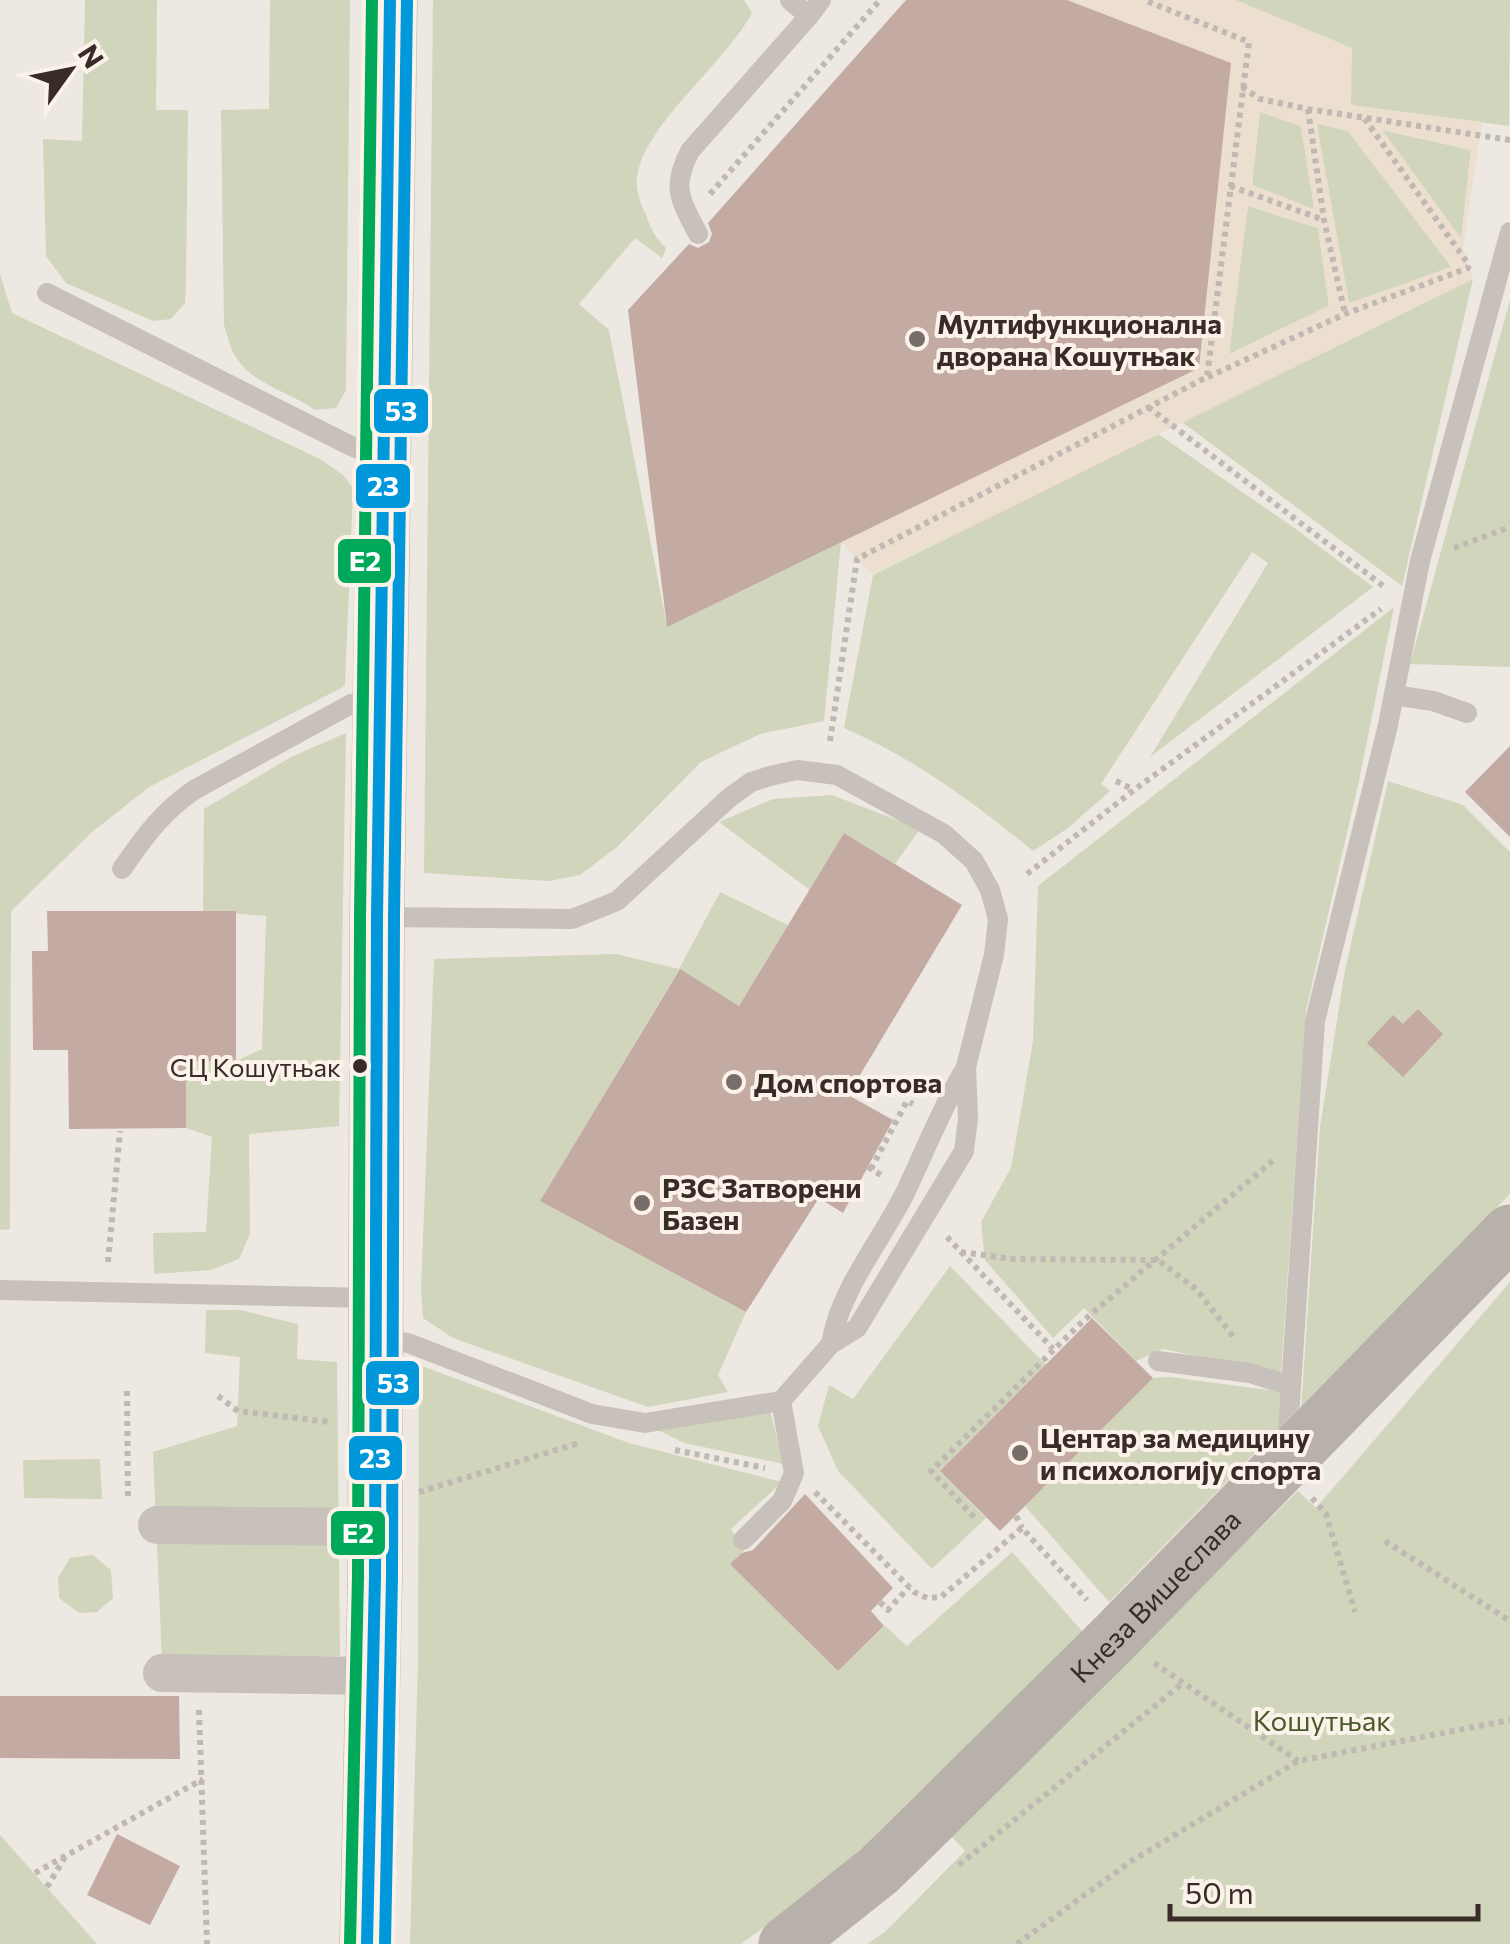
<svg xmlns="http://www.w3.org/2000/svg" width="1510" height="1944" font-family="Commissioner,sans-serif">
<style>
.green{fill:#d1d5bb}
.plaza{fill:#eddfd0;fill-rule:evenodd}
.building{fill:#c3aaa2}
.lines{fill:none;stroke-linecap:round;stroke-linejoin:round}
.path{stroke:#c0b8b3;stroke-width:6;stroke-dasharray:5 5;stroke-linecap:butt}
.lane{stroke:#c8c0ba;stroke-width:20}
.street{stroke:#c8c0ba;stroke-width:38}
.secondary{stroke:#b8b0ab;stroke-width:55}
.bus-1-casing{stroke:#fbf2e9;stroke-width:20}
.bus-2-casing{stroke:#fbf2e9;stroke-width:20}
.bus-3-casing{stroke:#fbf2e9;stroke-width:20}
.bus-1{stroke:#0098da;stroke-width:12}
.bus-2{stroke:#0098da;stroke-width:12}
.bus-3{stroke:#00a859;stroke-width:12}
.poi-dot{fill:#786e69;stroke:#fbf2e9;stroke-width:4}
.bus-dot{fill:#392c28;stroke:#fbf2e9;stroke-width:4}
.labels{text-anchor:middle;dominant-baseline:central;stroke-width:8;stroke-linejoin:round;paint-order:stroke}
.bus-label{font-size:26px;fill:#392c28;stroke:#fbf2e9;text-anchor:end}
.poi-label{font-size:28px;font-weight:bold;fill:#392c28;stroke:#fbf2e9;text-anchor:start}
.street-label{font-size:28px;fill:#392c28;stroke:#fbf2e9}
.park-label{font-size:28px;fill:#4a5a2a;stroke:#fbf2e9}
.line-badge{stroke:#fbf2e9;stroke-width:4}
.badge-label{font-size:28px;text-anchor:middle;font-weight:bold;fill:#fff}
</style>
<rect width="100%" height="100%" fill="#eee8e2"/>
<!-- green -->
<g class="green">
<polygon points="85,0 157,0 156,110 188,110 186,286 185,303 171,319 153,321 66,283 46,256 43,139 82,141"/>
<path d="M270,0h80l-4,390 -10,18 -21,2c-26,-19 -62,-25 -80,-54 -5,-9 -8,-22 -11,-31l-3,-215 48,-1z"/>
<path d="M433,0h311l8,13c-27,51 -109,112 -115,165 -2,11 4,27 9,37 5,14 9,23 20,33l-4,10 -27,-20 -56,66 30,26 58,296 174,-84 -17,179 -64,13 -59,28 -84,85 -37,28 -31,6 -125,-8z"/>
<polygon points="1236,0 1510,0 1509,126 1350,105"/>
<polygon points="1260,111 1301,126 1315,210 1252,185"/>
<polygon points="1316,123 1348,131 1452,267 1349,304"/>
<polygon points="1382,130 1471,150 1461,240"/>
<polygon points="1248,206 1318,228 1329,306 1227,355"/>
<polygon points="0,274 12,313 320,459 343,475 353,488 345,686 149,787 91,833 11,911 10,1229 0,1230"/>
<polygon points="1473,279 1402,586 1182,422"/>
<polygon points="1510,300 1510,667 1410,664"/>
<path d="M1158,434l135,93 80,60 -223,170 118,-194 -16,-11 -151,232 9,7 -42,37 -35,23c-60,-49 -118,-92 -189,-123l29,-153z"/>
<polygon points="1394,607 1359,781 1306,1010 1281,1373 1163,1349 1136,1361 1084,1308 1053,1338 985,1260 981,1222 1011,1168 1033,1041 1038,886"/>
<polygon points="346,733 339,1126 249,1134 250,1234 239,1259 211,1270 154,1274 153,1233 206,1232 212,1137 186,1128 186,1061 236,1061 262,1049 266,916 203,911 204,809 291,757"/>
<polygon points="1388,781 1463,805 1510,852 1510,1194 1301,1410 1320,1127 1345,970"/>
<polygon points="832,795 920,829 895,864 844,833 810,890 719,822 773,799"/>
<polygon points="720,892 788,925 739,1006 679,970 540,1201 746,1312 718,1375 728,1392 648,1407 453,1338 423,1318 421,1289 434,959 616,954 679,969"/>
<polygon points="950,1266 1046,1365 940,1471 986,1518 932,1569 838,1471 818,1426 829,1385 853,1399"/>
<polygon points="1510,1282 1510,1944 867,1944 885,1932 965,1851 949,1834 1298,1491 1316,1508"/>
<polygon points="206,1310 240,1310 298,1324 297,1359 337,1362 340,1656 162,1661 153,1452 237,1426 240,1357 205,1353"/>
<polygon points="419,1365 629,1443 782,1482 731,1529 744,1551 731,1564 838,1671 885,1626 907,1646 1012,1552 1082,1631 889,1826 832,1877 741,1944 410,1944 418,1661"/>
<polygon points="1170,1377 1284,1392 1282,1425 1109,1602 1025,1506 1153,1378"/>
<polygon points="770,1411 784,1464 684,1443 656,1429"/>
<polygon points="100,1459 102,1499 24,1498 23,1460"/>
<polygon points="93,1555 111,1570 113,1598 97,1612 79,1613 59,1598 58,1578 70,1558"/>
<polygon points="0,1835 97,1944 0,1944"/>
</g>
<!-- plaza -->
<path class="plaza" d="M1067,0h169l116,48 -1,57 131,17 -19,127 10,30 -600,296 -32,-33 358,-174 32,-304zM1260,112l41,14 13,83 -62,-24zM1317,124l31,7 103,136 -102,36zM1384,130l87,20 -10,88 -78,-107zM1248,206l70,22 11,78 -100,49z"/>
<!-- building -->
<g class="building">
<polygon points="906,0 1067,0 1231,63 1199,368 667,627 628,310 689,244 698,248 709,242 712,234 708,223"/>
<polygon points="1510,746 1510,837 1465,792"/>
<polygon points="844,833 962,905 848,1095 893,1120 843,1213 819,1198 746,1312 540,1201 680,969 739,1006"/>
<polygon points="47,911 236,911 236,1061 186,1061 186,1128 69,1129 68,1050 33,1050 32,951 48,951"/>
<polygon points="1418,1009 1443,1034 1403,1077 1367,1043 1393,1015 1403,1024"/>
<polygon points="1092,1318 1153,1378 1000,1531 940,1471"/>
<polygon points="805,1494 893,1588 871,1611 884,1626 838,1671 730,1564 742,1553 753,1550"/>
<polygon points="0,1696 179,1696 180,1759 0,1758"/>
<polygon points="117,1834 180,1866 150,1925 87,1895"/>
</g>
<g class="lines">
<!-- path -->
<g class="path">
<polyline points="1242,87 1260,99 1308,109 1510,140"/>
<polyline points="1308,109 1324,220 1345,314"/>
<polyline points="1230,186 1324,220"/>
<polyline points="710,194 880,0"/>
<polyline points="1208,377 1345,314 1468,268 1469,265 1362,115"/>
<polyline points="1148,407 1386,588"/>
<polyline points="1454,548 1510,527"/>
<polyline points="830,741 857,559 1207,377 1249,42 1144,0"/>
<polyline points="1116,781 1134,790"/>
<polyline points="1027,874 1134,790 1381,609"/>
<polyline points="868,1167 881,1175 882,1171"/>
<polyline points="871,1169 907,1101 913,1104"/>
<polyline points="947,1237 1053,1349"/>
<polyline points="961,1252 1012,1259 1158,1260 1197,1290 1235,1339"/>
<polyline points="108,1262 120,1131"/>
<polyline points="127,1391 128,1500"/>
<polyline points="218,1396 238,1411 330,1422"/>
<polyline points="675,1450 765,1468"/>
<polyline points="419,1492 579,1443"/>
<polyline points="815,1492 914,1592 927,1598 941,1597 1022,1528 1087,1600"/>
<polyline points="1312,1498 1326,1514 1355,1612"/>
<polyline points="1016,1516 1022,1528"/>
<polyline points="974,1517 931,1471 1084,1320 1275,1159"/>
<polyline points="1385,1541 1510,1621"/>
<polyline points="880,1602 888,1610 909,1587"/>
<polyline points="1154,1663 1298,1761"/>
<polyline points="199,1710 207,1944"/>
<polyline points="959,1865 1183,1683"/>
<polyline points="35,1873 203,1779"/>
<polyline points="47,1887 65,1857"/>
<polyline points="1017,1944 1133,1860 1298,1761 1510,1720"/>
</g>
<!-- lane -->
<g class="lane">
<polyline points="790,0 809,16 821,0"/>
<path d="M698,234c-18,-35 -27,-46 -8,-83l119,-135"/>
<polyline points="47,293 351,446 378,456"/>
<polyline points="1394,695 1433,701 1467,713"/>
<path d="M122,869c22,-32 40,-57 72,-79l157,-86 28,-3"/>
<polyline points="379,917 572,919 617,901 729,798 751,782 770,776 797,770 837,775 944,834 974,861 990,890 998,919 994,955 966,1067 968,1118 964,1151 857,1328 831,1344 781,1401 645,1423 592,1414 408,1343 380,1338"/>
<polyline points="0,1290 374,1298"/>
<path d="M831,1344c9,-55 49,-101 74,-151 20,-42 36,-84 60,-124"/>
<polyline points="1158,1361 1250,1373 1291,1386"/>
<polyline points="1296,1443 1288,1432 1315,1021 1388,725 1420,561 1510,232"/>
<polyline points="743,1540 782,1501 794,1473 781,1401"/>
</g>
<!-- street -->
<g class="street">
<polyline points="157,1525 375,1527"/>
<polyline points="162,1673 373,1676"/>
</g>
<!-- secondary -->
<g class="secondary">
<polyline points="367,1944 375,1576 377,917 390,0"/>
<path id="s1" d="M786,1944l92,-73 28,-27 210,-208 394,-404"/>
</g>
<defs>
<polyline id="bus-1" points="367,1944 375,1576 377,917 390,0"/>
<polyline id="bus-2" points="385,1944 392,1576 394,917 407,0"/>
<polyline id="bus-3" points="350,1944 358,1576 360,917 372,0"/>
</defs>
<!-- bus-1 casing -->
<use href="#bus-1" class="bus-1-casing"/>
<!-- bus-2 casing -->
<use href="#bus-2" class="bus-2-casing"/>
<!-- bus-3 casing -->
<use href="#bus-3" class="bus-3-casing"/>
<!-- bus-1 -->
<use href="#bus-1" class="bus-1"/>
<!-- bus-2 -->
<use href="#bus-2" class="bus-2"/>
<!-- bus-3 -->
<use href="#bus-3" class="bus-3"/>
</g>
<!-- markers -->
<g class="poi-dot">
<circle cx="917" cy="339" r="10"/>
<circle cx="734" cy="1082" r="10"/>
<circle cx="642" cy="1203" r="10"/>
<circle cx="1020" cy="1453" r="10"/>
</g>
<circle class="bus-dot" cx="360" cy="1066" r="9"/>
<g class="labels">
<!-- bus labels -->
<g class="bus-label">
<text x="341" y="1066">СЦ Кошутњак</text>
</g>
<!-- poi labels -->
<g class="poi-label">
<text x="937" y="323">Мултифункционална<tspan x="937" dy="32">дворана Кошутњак</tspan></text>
<text x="754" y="1082">Дом спортова</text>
<text x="662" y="1187">РЗС Затворени<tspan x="662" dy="32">Базен</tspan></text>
<text x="1040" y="1437">Центар за медицину<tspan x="1040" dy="32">и психологију спорта</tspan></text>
</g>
<!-- street labels -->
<g class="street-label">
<text stroke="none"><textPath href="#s1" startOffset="508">Кнеза Вишеслава</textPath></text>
</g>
<!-- park labels -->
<g class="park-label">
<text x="1322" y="1720">Кошутњак</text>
</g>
</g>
<g class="line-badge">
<rect x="372" y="387" width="58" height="48" rx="10" fill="#0098da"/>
<rect x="354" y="462" width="58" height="48" rx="10" fill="#0098da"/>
<rect x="336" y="537" width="57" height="48" rx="10" fill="#00a859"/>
<rect x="364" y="1359" width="57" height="48" rx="10" fill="#0098da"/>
<rect x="347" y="1434" width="57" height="48" rx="10" fill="#0098da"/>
<rect x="329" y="1509" width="58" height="48" rx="10" fill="#00a859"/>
</g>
<g class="badge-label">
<text x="401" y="421">53</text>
<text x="383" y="496">23</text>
<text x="365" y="571">E2</text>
<text x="393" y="1393">53</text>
<text x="375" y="1468">23</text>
<text x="358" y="1543">E2</text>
</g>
<!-- north arrow -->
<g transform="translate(70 70) rotate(57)" stroke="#fbf2e9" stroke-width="8" paint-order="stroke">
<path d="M0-8L18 38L0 25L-18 38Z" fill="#392c28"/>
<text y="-15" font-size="28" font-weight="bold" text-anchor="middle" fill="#392c28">N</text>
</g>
<!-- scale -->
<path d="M1170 1904v15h308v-15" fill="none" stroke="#392c28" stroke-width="5"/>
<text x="1185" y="1904" font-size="30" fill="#392c28" stroke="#fbf2e9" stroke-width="8" paint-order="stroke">50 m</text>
</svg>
